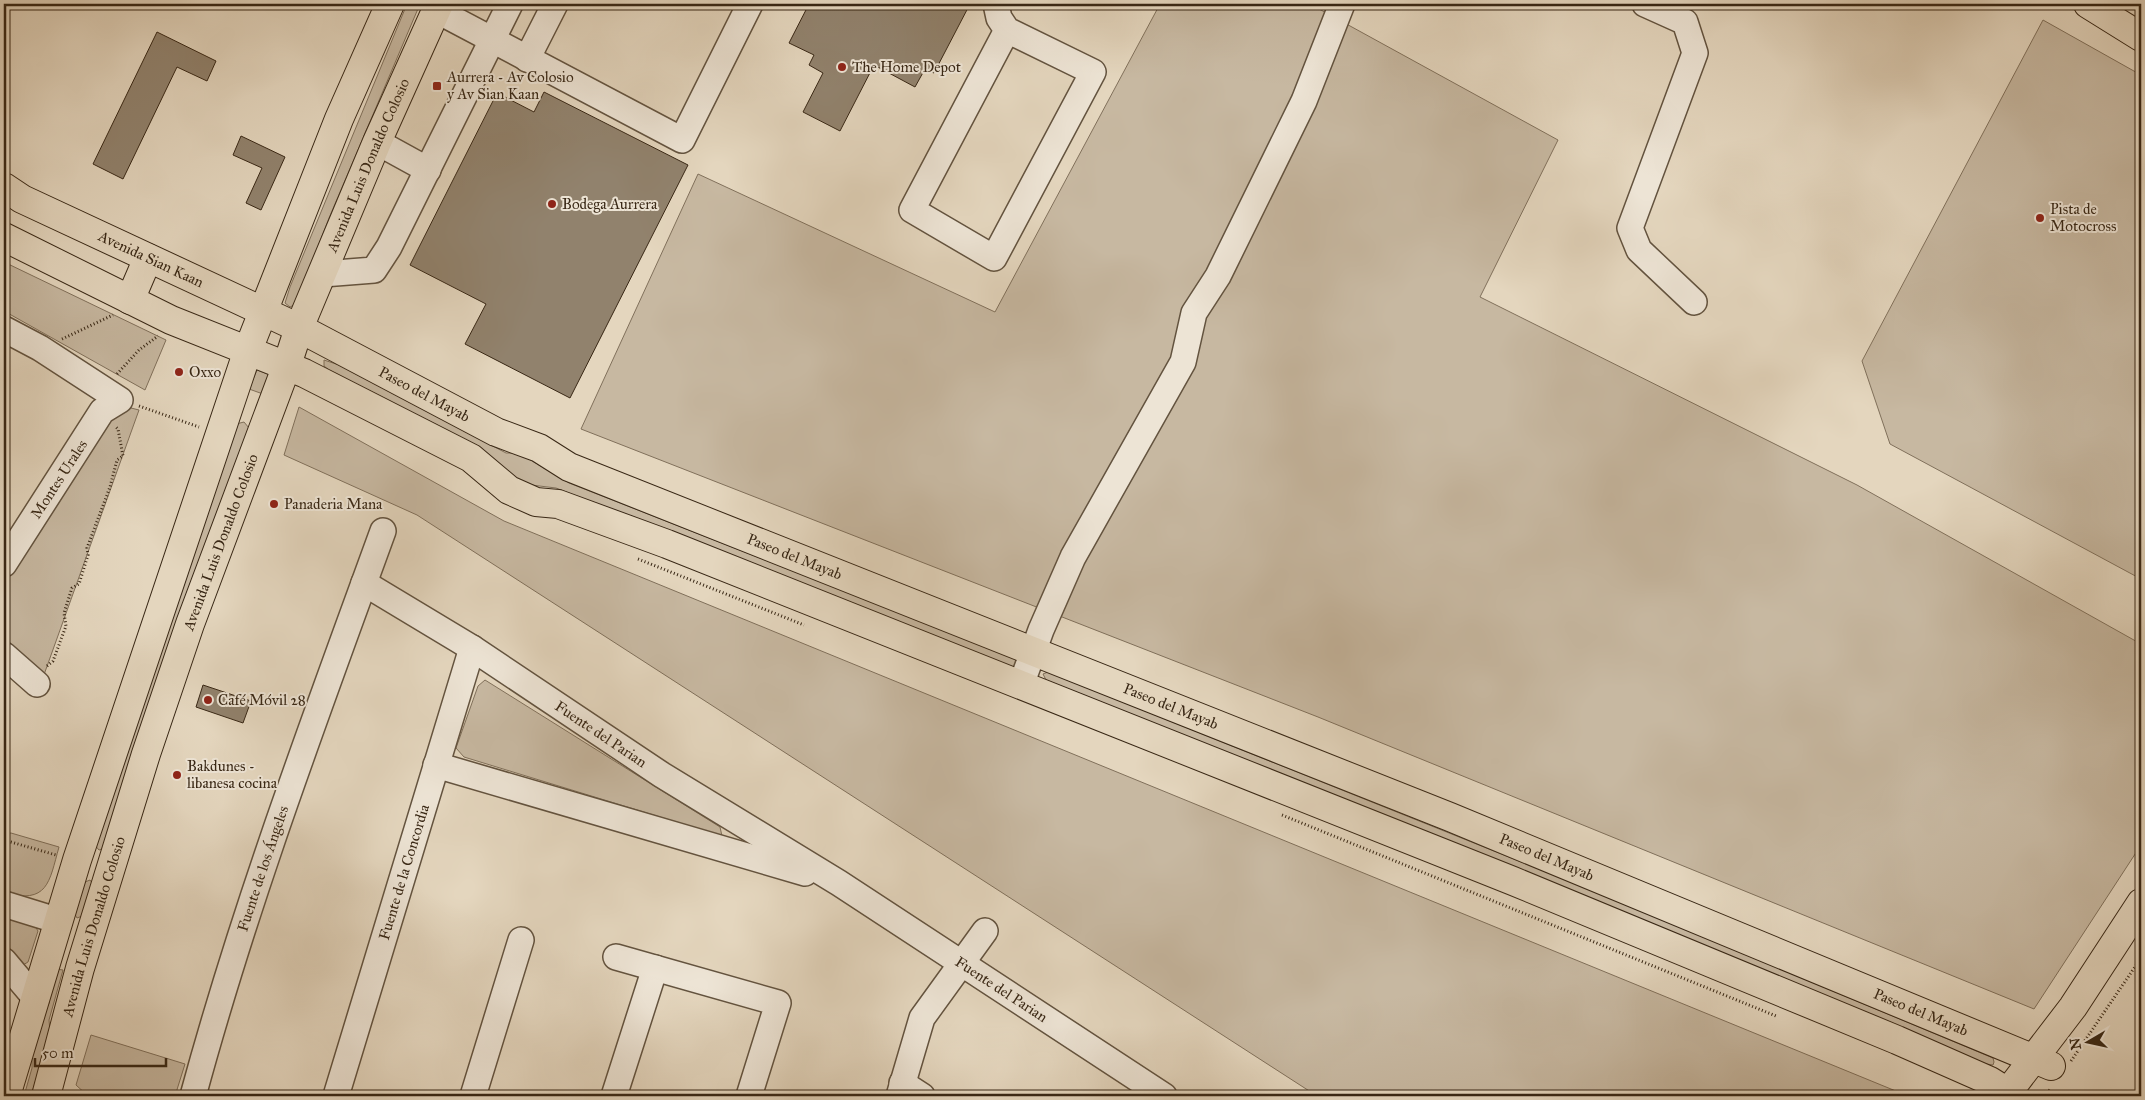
<svg xmlns="http://www.w3.org/2000/svg" width="2145" height="1100" font-family="'IM FELL Great Primer',serif">
<style>
.green{fill:#c7b8a1;stroke:#80705b}
.building{fill:#91826d;stroke:#382715}
.lines{fill:none;stroke-linecap:round;stroke-linejoin:round}
.minor-casing{stroke:#63533f;stroke-width:28}
.major-casing{stroke:#382715;stroke-width:30}
.path{stroke:#382715;stroke-width:3;stroke-dasharray:1 2.5;stroke-linecap:butt}
.minor{stroke:#ede4d5;stroke-width:25}
.major{stroke:#e4d6be;stroke-width:28}
.poi-dot{fill:#8f2418;stroke:#ede4d5;stroke-width:2}
.labels{text-anchor:middle;dominant-baseline:central;stroke-width:4;stroke-linejoin:round;paint-order:stroke}
.poi-label{font-size:15px;fill:#382715;stroke:#ede4d5;text-anchor:start}
.street-label{font-size:15px;fill:#382715;stroke:#ede4d5}
</style>
<rect width="100%" height="100%" fill="#e4d6be"/>
<filter id="stains"><feTurbulence type="fractalNoise" baseFrequency=".004" numOctaves="4"/><feColorMatrix values="0 0 0 0 .2 0 0 0 0 .09 0 0 0 0 .02 0 0 0 .5 -.17"/></filter>
<radialGradient id="worn" r=".72"><stop offset=".6" stop-color="#630" stop-opacity="0"/><stop offset="1" stop-color="#630" stop-opacity=".3"/></radialGradient>
<!-- green -->
<g class="green">
<polygon points="407,4 420,4 329,218 296,304 290,307 285,303 290,287"/>
<polygon points="1160,4 1310,4 1558,140 1480,297 1857,485 2141,644 2141,845 2034,1009 1318,717 581,429 698,174 995,312"/>
<polygon points="2043,20 2141,75 2141,579 1890,444 1862,361"/>
<polygon points="4,262 166,340 145,390 4,311"/>
<polygon points="324,360 339,365 506,453 519,453 569,483 1020,660 1017,670 556,488 523,484 509,476 501,465 478,446 329,370 324,366"/>
<polygon points="257,370 270,375 263,394 249,389"/>
<polygon points="127,407 139,410 41,683 4,652 4,571 97,424"/>
<polygon points="299,407 504,521 1908,1096 1317,1096 417,515 284,455"/>
<polygon points="244,422 249,428 106,848 99,850 93,843 236,424"/>
<polygon points="1048,672 1601,894 1993,1058 1994,1062 1993,1065 1986,1064 1598,901 1046,680 1043,674"/>
<polygon points="485,680 720,827 722,836 464,757 456,748 478,686"/>
<path d="M11,833l48,14c-10,36 -11,57 -55,46v-59z"/>
<polygon points="90,880 93,884 85,915 77,918 73,911 85,882"/>
<polygon points="4,915 35,926 38,931 28,962 23,965 4,946"/>
<polygon points="56,969 63,970 49,1020 50,1032 31,1096 24,1096 32,1068 32,1056"/>
<path d="M4,985c8,8 4,23 0,33z"/>
<polygon points="91,1035 185,1064 175,1096 88,1096 76,1085"/>
</g>
<!-- building -->
<g class="building">
<polygon points="809,4 970,4 934,73 925,69 915,87 874,65 840,131 803,112 823,73 809,65 814,55 789,43"/>
<polygon points="157,32 216,61 207,81 177,67 123,179 93,164"/>
<polygon points="544,92 688,165 570,398 465,344 486,304 410,265 497,93 534,112"/>
<polygon points="241,136 285,157 261,210 246,203 262,168 233,155"/>
<polygon points="203,685 251,701 243,723 196,707"/>
</g>
<g class="lines">
<defs>
<g id="minor">
<polyline points="996,4 999,18 1007,30 912,210 994,258 1093,72 1007,30"/>
<polyline points="1645,4 1685,22 1695,53 1630,228 1639,250 1694,302"/>
<polyline points="436,10 682,140 750,4"/>
<polyline points="527,59 555,4"/>
<polyline points="377,142 428,170"/>
<polyline points="323,274 374,270 389,247 510,4"/>
<polyline points="4,329 40,348 120,400 102,411 4,564"/>
<path id="s1" d="M364,583l108,65 190,127 177,108 325,213"/>
<polyline points="4,655 37,684"/>
<polyline points="1021,685 1041,630 1073,557 1183,362 1194,313 1218,276 1304,101 1342,4"/>
<polyline points="436,765 805,873"/>
<polyline points="4,904 59,921"/>
<polyline points="616,957 778,1003 749,1096"/>
<polyline points="4,961 36,999"/>
<polyline points="902,1083 922,1096"/>
<path id="s2" d="M193,1096c52,-192 122,-378 190,-565"/>
<path id="s3" d="M336,1096l136,-448"/>
<polyline points="473,1096 521,940"/>
<polyline points="614,1096 655,968"/>
<polyline points="899,1096 922,1018 985,931"/>
</g>
<g id="major">
<polyline points="2088,4 2141,37"/>
<path id="s4" d="M4,187l18,12 277,129 197,104 43,16 30,19 881,350 601,249"/>
<polyline points="4,237 171,320 304,373 471,458 509,490 536,502 558,504 667,544 1513,881 1897,1040 1990,1081 2014,1096"/>
<polyline points="130,300 148,258"/>
<polyline points="6,1096 77,860 248,350 339,119 390,4"/>
<path id="s5" d="M46,1096l34,-128 66,-214 44,-130 97,-259 12,-37 78,-186 62,-138"/>
<polyline points="2005,1096 2073,1007 2141,903"/>
</g>
</defs>
<!-- minor casing -->
<use href="#minor" class="minor-casing"/>
<!-- major casing -->
<use href="#major" class="major-casing"/>
<!-- path -->
<g class="path">
<polyline points="62,339 113,315"/>
<polyline points="117,374 139,350 158,336"/>
<polyline points="139,406 199,427"/>
<polyline points="638,559 804,625"/>
<polyline points="47,666 53,661 66,626 64,613 72,588 79,584 88,555 87,548 110,487 117,460 123,456 118,429 115,426"/>
<polyline points="1282,815 1776,1016"/>
<polyline points="4,840 56,855"/>
<polyline points="2071,1061 2141,958"/>
<polyline points="2045,1096 2051,1088"/>
</g>
<!-- minor -->
<use href="#minor" class="minor"/>
<!-- major -->
<use href="#major" class="major"/>
</g>
<!-- markers -->
<g class="poi-dot">
<circle cx="842" cy="67" r="5"/>
<rect x="432" y="81" width="10" height="10" rx="2.5"/>
<circle cx="552" cy="204" r="5"/>
<circle cx="2040" cy="218" r="5"/>
<circle cx="179" cy="372" r="5"/>
<circle cx="274" cy="504" r="5"/>
<circle cx="208" cy="700" r="5"/>
<circle cx="177" cy="775" r="5"/>
</g>
<g class="labels">
<!-- poi labels -->
<g class="poi-label">
<text x="852" y="67">The Home Depot</text>
<text x="447" y="77">Aurrera - Av Colosio<tspan x="447" dy="17">y Av Sian Kaan</tspan></text>
<text x="562" y="204">Bodega Aurrera</text>
<text x="2050" y="209">Pista de<tspan x="2050" dy="17">Motocross</tspan></text>
<text x="189" y="372">Oxxo</text>
<text x="284" y="504">Panaderia Mana</text>
<text x="218" y="700">Café Móvil 28</text>
<text x="187" y="766">Bakdunes -<tspan x="187" dy="17">libanesa cocina</tspan></text>
</g>
<!-- street labels -->
<g class="street-label">
<text stroke="none"><textPath href="#s5" startOffset="986">Avenida Luis Donaldo Colosio</textPath></text>
<text stroke="none"><textPath href="#s4" startOffset="164">Avenida Sian Kaan</textPath></text>
<text stroke="none"><textPath href="#s4" startOffset="469">Paseo del Mayab</textPath></text>
<text transform="translate(59 479) rotate(-57)">Montes Urales</text>
<text stroke="none"><textPath href="#s5" startOffset="581">Avenida Luis Donaldo Colosio</textPath></text>
<text stroke="none"><textPath href="#s4" startOffset="874">Paseo del Mayab</textPath></text>
<text stroke="none"><textPath href="#s4" startOffset="1279">Paseo del Mayab</textPath></text>
<text stroke="none"><textPath href="#s1" startOffset="281">Fuente del Parian</textPath></text>
<text stroke="none"><textPath href="#s4" startOffset="1684">Paseo del Mayab</textPath></text>
<text stroke="none"><textPath href="#s2" startOffset="238">Fuente de los Ángeles</textPath></text>
<text stroke="none"><textPath href="#s3" startOffset="234">Fuente de la Concordia</textPath></text>
<text stroke="none"><textPath href="#s5" startOffset="176">Avenida Luis Donaldo Colosio</textPath></text>
<text stroke="none"><textPath href="#s1" startOffset="756">Fuente del Parian</textPath></text>
<text stroke="none"><textPath href="#s4" startOffset="2089">Paseo del Mayab</textPath></text>
</g>
</g>
<!-- margin -->
<rect width="2145" height="1100" fill="none" stroke="#e4d6be" stroke-width="20"/>
<rect x="5" y="5" width="2135" height="1090" fill="none" stroke="#382715" stroke-width="2.5"/>
<rect x="10" y="10" width="2125" height="1080" fill="none" stroke="#382715"/>
<!-- north arrow -->
<g transform="translate(2088 1042) rotate(261)" stroke="#ede4d5" stroke-width="4" paint-order="stroke">
<path d="M0-4L9 19L0 12L-9 19Z" fill="#382715"/>
<text y="-8" font-size="14" font-weight="bold" text-anchor="middle" fill="#382715">N</text>
</g>
<!-- scale -->
<path d="M35 1058v8h131v-8" fill="none" stroke="#382715" stroke-width="2.5"/>
<text x="42" y="1058" font-size="15" fill="#382715" stroke="#ede4d5" stroke-width="4" paint-order="stroke">50 m</text>
<rect width="100%" height="100%" filter="url(#stains)"/>
<rect width="100%" height="100%" fill="url(#worn)"/>
</svg>
